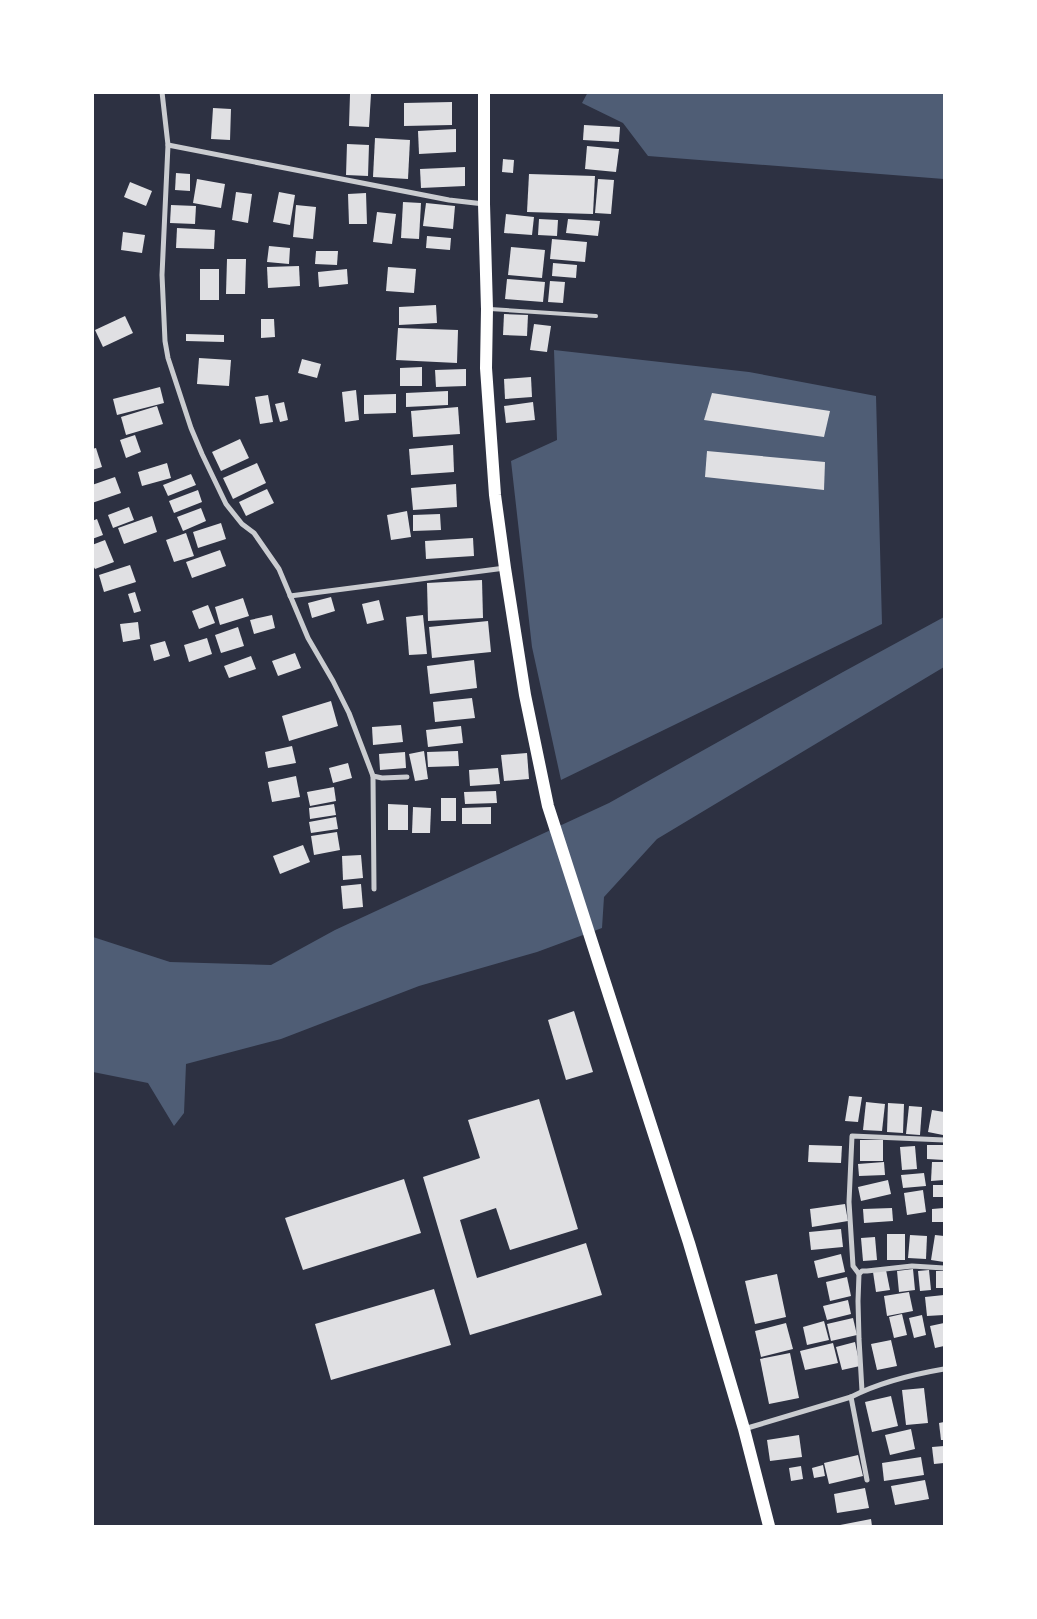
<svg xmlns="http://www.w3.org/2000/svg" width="1037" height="1619" font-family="'Libre Baskerville',serif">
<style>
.water{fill:#4f5d75}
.building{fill:#e0e0e3}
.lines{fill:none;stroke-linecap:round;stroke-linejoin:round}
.service{stroke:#caccd0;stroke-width:4}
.minor{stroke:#caccd0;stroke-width:5}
.primary{stroke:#fff;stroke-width:12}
</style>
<rect width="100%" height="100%" fill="#2d3142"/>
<!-- water -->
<g class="water">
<polygon points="588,92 944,93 944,179 648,156 623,123 582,103"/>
<polygon points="554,350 749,372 876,396 882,624 561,780 532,647 511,461 557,440"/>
<polygon points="944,617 944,667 657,839 604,897 602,928 537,952 419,986 281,1039 186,1064 184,1113 174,1126 148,1083 93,1072 93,937 170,962 271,965 335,930 609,803 843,672"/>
</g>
<!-- building -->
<g class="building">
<polygon points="350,94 371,94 369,127 349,126"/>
<polygon points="452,102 452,125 404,126 404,103"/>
<polygon points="213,108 231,109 230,140 211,139"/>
<polygon points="584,125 620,127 619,142 583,140"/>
<polygon points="456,129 456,152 419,154 418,131"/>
<polygon points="375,138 410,140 408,179 373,177"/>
<polygon points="347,144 369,145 368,176 346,175"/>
<polygon points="587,146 619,149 616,172 585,169"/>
<polygon points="503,159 514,160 513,173 502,172"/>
<polygon points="465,167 465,186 421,188 420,169"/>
<polygon points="176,173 190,174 190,191 175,190"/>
<polygon points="529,174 595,176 593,214 527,212"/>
<polygon points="197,179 225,184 221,208 193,203"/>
<polygon points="598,179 614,180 611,214 595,213"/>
<polygon points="130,182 152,191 146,206 124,197"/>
<polygon points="236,192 252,194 248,223 232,220"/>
<polygon points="279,192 295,195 290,225 273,222"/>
<polygon points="366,193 367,224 349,224 348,194"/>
<polygon points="403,202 421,203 419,239 401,238"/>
<polygon points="426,203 455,206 453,229 423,226"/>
<polygon points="171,205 196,206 195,224 170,223"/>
<polygon points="296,205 316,207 313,239 293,237"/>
<polygon points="377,212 396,214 392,244 373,242"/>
<polygon points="506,214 534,217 532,235 504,233"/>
<polygon points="539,219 558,220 557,236 538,235"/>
<polygon points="568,219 600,221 598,236 566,233"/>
<polygon points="177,228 215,230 214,249 176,248"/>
<polygon points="123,232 145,235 142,253 121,250"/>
<polygon points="427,236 451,238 450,250 426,248"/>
<polygon points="552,239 587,242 585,262 550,259"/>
<polygon points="269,246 290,248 289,264 267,262"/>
<polygon points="511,247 545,250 542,278 508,275"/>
<polygon points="316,251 338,251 337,265 315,264"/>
<polygon points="227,259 246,259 245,294 226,294"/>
<polygon points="553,263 577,265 576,278 552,276"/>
<polygon points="299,266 300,286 268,288 267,267"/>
<polygon points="388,267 416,269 414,293 386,291"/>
<rect x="200" y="269" width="19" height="31"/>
<polygon points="347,269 348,284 319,287 318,272"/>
<polygon points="507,279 545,282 543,302 505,299"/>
<polygon points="550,281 565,282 563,303 548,302"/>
<polygon points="436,305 437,323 399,325 399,307"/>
<polygon points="504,314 528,315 527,336 503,335"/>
<polygon points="125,316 133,333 103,347 95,330"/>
<polygon points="261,319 274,319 275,337 261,338"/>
<polygon points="534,324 551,326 547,352 530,350"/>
<polygon points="398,328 458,330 457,363 396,360"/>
<polygon points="186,334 224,335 224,342 186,341"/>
<polygon points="199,358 231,360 229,386 197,384"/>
<polygon points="302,359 321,364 317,378 298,373"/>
<polygon points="422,367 422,386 400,386 400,368"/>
<polygon points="466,369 466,386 436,387 435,370"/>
<polygon points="531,377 532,397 505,399 504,379"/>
<polygon points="160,387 164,403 117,415 113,399"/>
<polygon points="356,390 359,420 345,422 342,392"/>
<polygon points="448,391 448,405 406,407 406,393"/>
<polygon points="712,393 830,411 824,437 704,420"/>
<polygon points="396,394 396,413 364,414 364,395"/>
<polygon points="268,395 273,422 260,424 255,397"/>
<polygon points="284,402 288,420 280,422 275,404"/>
<polygon points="533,402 535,420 506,423 504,406"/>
<polygon points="157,406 163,424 126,435 121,417"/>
<polygon points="458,407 460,434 413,437 411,411"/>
<polygon points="135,435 141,452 126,458 120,440"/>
<polygon points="240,439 249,458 221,471 212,452"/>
<polygon points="453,445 454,472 411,475 409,449"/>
<polygon points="96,448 102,467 92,470 92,449"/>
<polygon points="707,451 825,462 824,490 705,477"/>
<polygon points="167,463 171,478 142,486 138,472"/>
<polygon points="257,463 266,483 233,499 223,478"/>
<polygon points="191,474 196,485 168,496 163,485"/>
<polygon points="115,477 121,493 92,503 92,485"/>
<polygon points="456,484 457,507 413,510 411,488"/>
<polygon points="267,489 274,503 246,516 239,502"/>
<polygon points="198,490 202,502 174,513 169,501"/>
<polygon points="129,507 134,520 113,528 108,515"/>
<polygon points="201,508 206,521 183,531 177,517"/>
<polygon points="407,511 411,537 391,540 387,515"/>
<polygon points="440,514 441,530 413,531 413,515"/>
<polygon points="152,516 157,532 124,544 118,528"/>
<polygon points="97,519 103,535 92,539 92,521"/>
<polygon points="221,523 226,539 198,548 193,532"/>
<polygon points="186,533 194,556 174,562 166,540"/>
<polygon points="473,538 474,556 426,559 425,541"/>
<polygon points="105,540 114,562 95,569 92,564 92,545"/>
<polygon points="220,550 226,566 192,578 186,562"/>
<polygon points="130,565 136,582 104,592 99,575"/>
<polygon points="482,580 483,618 428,621 427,583"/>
<polygon points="135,592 141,611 134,613 128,594"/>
<polygon points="331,597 335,611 312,618 308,603"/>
<polygon points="243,598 249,616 220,625 215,607"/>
<polygon points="379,600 384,620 367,624 362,604"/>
<polygon points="208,605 215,623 199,629 192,611"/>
<polygon points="272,615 275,628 254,634 250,620"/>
<polygon points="423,615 427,654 409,655 406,617"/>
<polygon points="488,621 491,652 432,658 429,627"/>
<polygon points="138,622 140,639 123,642 120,624"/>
<polygon points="238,627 244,646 221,653 215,635"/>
<polygon points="207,638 212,654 189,662 184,645"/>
<polygon points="165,641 170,656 154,661 150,645"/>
<polygon points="295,653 301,668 278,676 272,661"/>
<polygon points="251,656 256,669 229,678 224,666"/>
<polygon points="474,660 477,688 430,694 427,666"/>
<polygon points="472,698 475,718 435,722 433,702"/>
<polygon points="331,701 338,726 289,741 282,716"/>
<polygon points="401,725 403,742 373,745 372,727"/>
<polygon points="461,726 463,743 428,747 426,730"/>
<polygon points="292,746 296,763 268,768 265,752"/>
<polygon points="424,751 428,779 415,781 409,754"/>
<polygon points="458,751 459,766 428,767 427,752"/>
<polygon points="405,752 406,768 380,770 379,754"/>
<polygon points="527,753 529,779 504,781 501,755"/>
<polygon points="348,763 352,778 333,783 329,768"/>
<polygon points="498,768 500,784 470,786 469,770"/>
<polygon points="296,776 300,797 272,802 268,782"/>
<polygon points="334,787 336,801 310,806 307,792"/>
<polygon points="496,791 497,803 465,804 464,792"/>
<rect x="441" y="798" width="15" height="23"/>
<polygon points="334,804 336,815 310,819 309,808"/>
<polygon points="388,804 408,805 408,830 388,830"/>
<polygon points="413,807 431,808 430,833 412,833"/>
<polygon points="491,807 491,824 462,824 462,808"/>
<polygon points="336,817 338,829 311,833 309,822"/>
<polygon points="337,832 340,850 314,855 311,836"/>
<polygon points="303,845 310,862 280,874 273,856"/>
<polygon points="361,855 363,878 343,880 342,856"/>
<polygon points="361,884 363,907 343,909 341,886"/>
<polygon points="574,1011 593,1072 566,1080 548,1020"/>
<polygon points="849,1096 862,1097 858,1122 845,1121"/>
<polygon points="539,1099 578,1229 510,1250 496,1208 460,1220 477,1278 586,1243 602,1295 470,1335 423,1177 480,1158 468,1120"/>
<polygon points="866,1102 885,1104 882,1131 863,1130"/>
<polygon points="888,1103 904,1104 903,1133 887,1132"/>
<polygon points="909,1106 922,1107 920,1135 906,1134"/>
<polygon points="932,1110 944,1112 943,1135 928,1132"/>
<rect x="860" y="1140" width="23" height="21"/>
<polygon points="809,1145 842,1146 841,1163 808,1162"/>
<polygon points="927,1145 944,1145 944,1160 927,1159"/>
<polygon points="915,1146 917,1169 902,1170 900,1147"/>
<polygon points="884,1162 885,1175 859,1176 858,1164"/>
<polygon points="932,1162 944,1162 944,1180 931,1181"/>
<polygon points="924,1173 926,1186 903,1188 901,1175"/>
<polygon points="404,1179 421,1233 303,1270 285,1218"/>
<polygon points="888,1180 891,1194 861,1201 858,1187"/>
<rect x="933" y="1185" width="11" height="12"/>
<polygon points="923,1190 926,1212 907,1215 904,1193"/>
<polygon points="845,1204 848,1221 812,1227 810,1209"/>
<polygon points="892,1208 893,1221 864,1223 863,1209"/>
<polygon points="944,1208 944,1222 932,1222 932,1209"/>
<polygon points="841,1229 843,1247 811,1250 809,1232"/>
<rect x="887" y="1234" width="18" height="26"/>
<polygon points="910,1235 927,1236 926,1259 908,1258"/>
<polygon points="935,1235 944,1236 944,1262 931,1260"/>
<polygon points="875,1237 877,1260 863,1261 861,1238"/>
<polygon points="841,1254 845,1272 818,1278 814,1261"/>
<polygon points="913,1269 915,1290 899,1292 897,1271"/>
<polygon points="886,1270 890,1290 876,1292 873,1272"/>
<polygon points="929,1270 931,1290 920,1291 918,1271"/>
<rect x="936" y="1271" width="8" height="17"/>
<polygon points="777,1274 786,1317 755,1324 745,1281"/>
<polygon points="847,1277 851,1296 830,1301 826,1282"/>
<polygon points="434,1289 451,1345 331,1380 315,1324"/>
<polygon points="909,1292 913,1311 887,1316 884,1296"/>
<polygon points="944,1295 944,1315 927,1316 925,1297"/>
<polygon points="848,1300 851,1314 827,1320 823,1306"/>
<polygon points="902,1314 907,1335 894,1338 889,1317"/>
<polygon points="922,1315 926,1335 914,1338 909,1318"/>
<polygon points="853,1318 857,1335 831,1341 827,1324"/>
<polygon points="824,1321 829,1340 807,1345 803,1327"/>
<polygon points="786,1323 793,1349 761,1357 755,1331"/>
<polygon points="944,1323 944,1346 935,1348 930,1326"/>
<polygon points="891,1340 897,1366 877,1370 871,1344"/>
<polygon points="855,1342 860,1366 842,1370 836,1347"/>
<polygon points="833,1343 838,1363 805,1370 800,1351"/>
<polygon points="790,1353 799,1398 769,1404 760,1359"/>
<polygon points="924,1388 928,1423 906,1425 902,1390"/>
<polygon points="891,1396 898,1426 872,1432 865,1402"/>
<polygon points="944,1422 944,1440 941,1440 939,1423"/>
<polygon points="911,1429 915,1449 890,1455 885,1435"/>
<polygon points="799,1435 802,1457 770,1461 767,1440"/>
<polygon points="944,1446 944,1463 934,1464 932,1447"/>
<polygon points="858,1455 863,1476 829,1484 824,1463"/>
<polygon points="921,1457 924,1475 884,1481 882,1463"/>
<polygon points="823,1465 825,1476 814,1478 812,1468"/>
<polygon points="801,1466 803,1479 791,1481 789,1468"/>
<polygon points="925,1480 929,1499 895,1505 891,1486"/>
<polygon points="865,1488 869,1508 837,1513 834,1494"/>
<polygon points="871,1519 872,1526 835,1526"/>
</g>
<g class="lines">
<!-- service -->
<polyline class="service" points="490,309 596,316"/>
<!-- minor -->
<g class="minor">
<polyline points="162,92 168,145 162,275 165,341 168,358 191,428 202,454 226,504 242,524 254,533 279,569 308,638 333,681 349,713 373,776 382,778 407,777"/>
<polyline points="168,145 449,200 484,204"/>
<polyline points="290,596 505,568"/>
<polyline points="373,776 374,889"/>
<polyline points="859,1274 853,1266 849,1202 852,1136 944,1140"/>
<polyline points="862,1391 859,1339 858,1301 859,1274 862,1271 867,1271 912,1266 944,1268"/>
<polyline points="851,1397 867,1480"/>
<path d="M744,1429l107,-32c27,-14 64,-23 93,-28"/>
</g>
<!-- primary -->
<polyline class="primary" points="484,92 484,204 487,309 486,368 495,495 505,568 525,695 548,806 689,1243 744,1429 769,1526"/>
</g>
<!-- border -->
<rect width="1037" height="1619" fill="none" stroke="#ffffff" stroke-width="188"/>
</svg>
